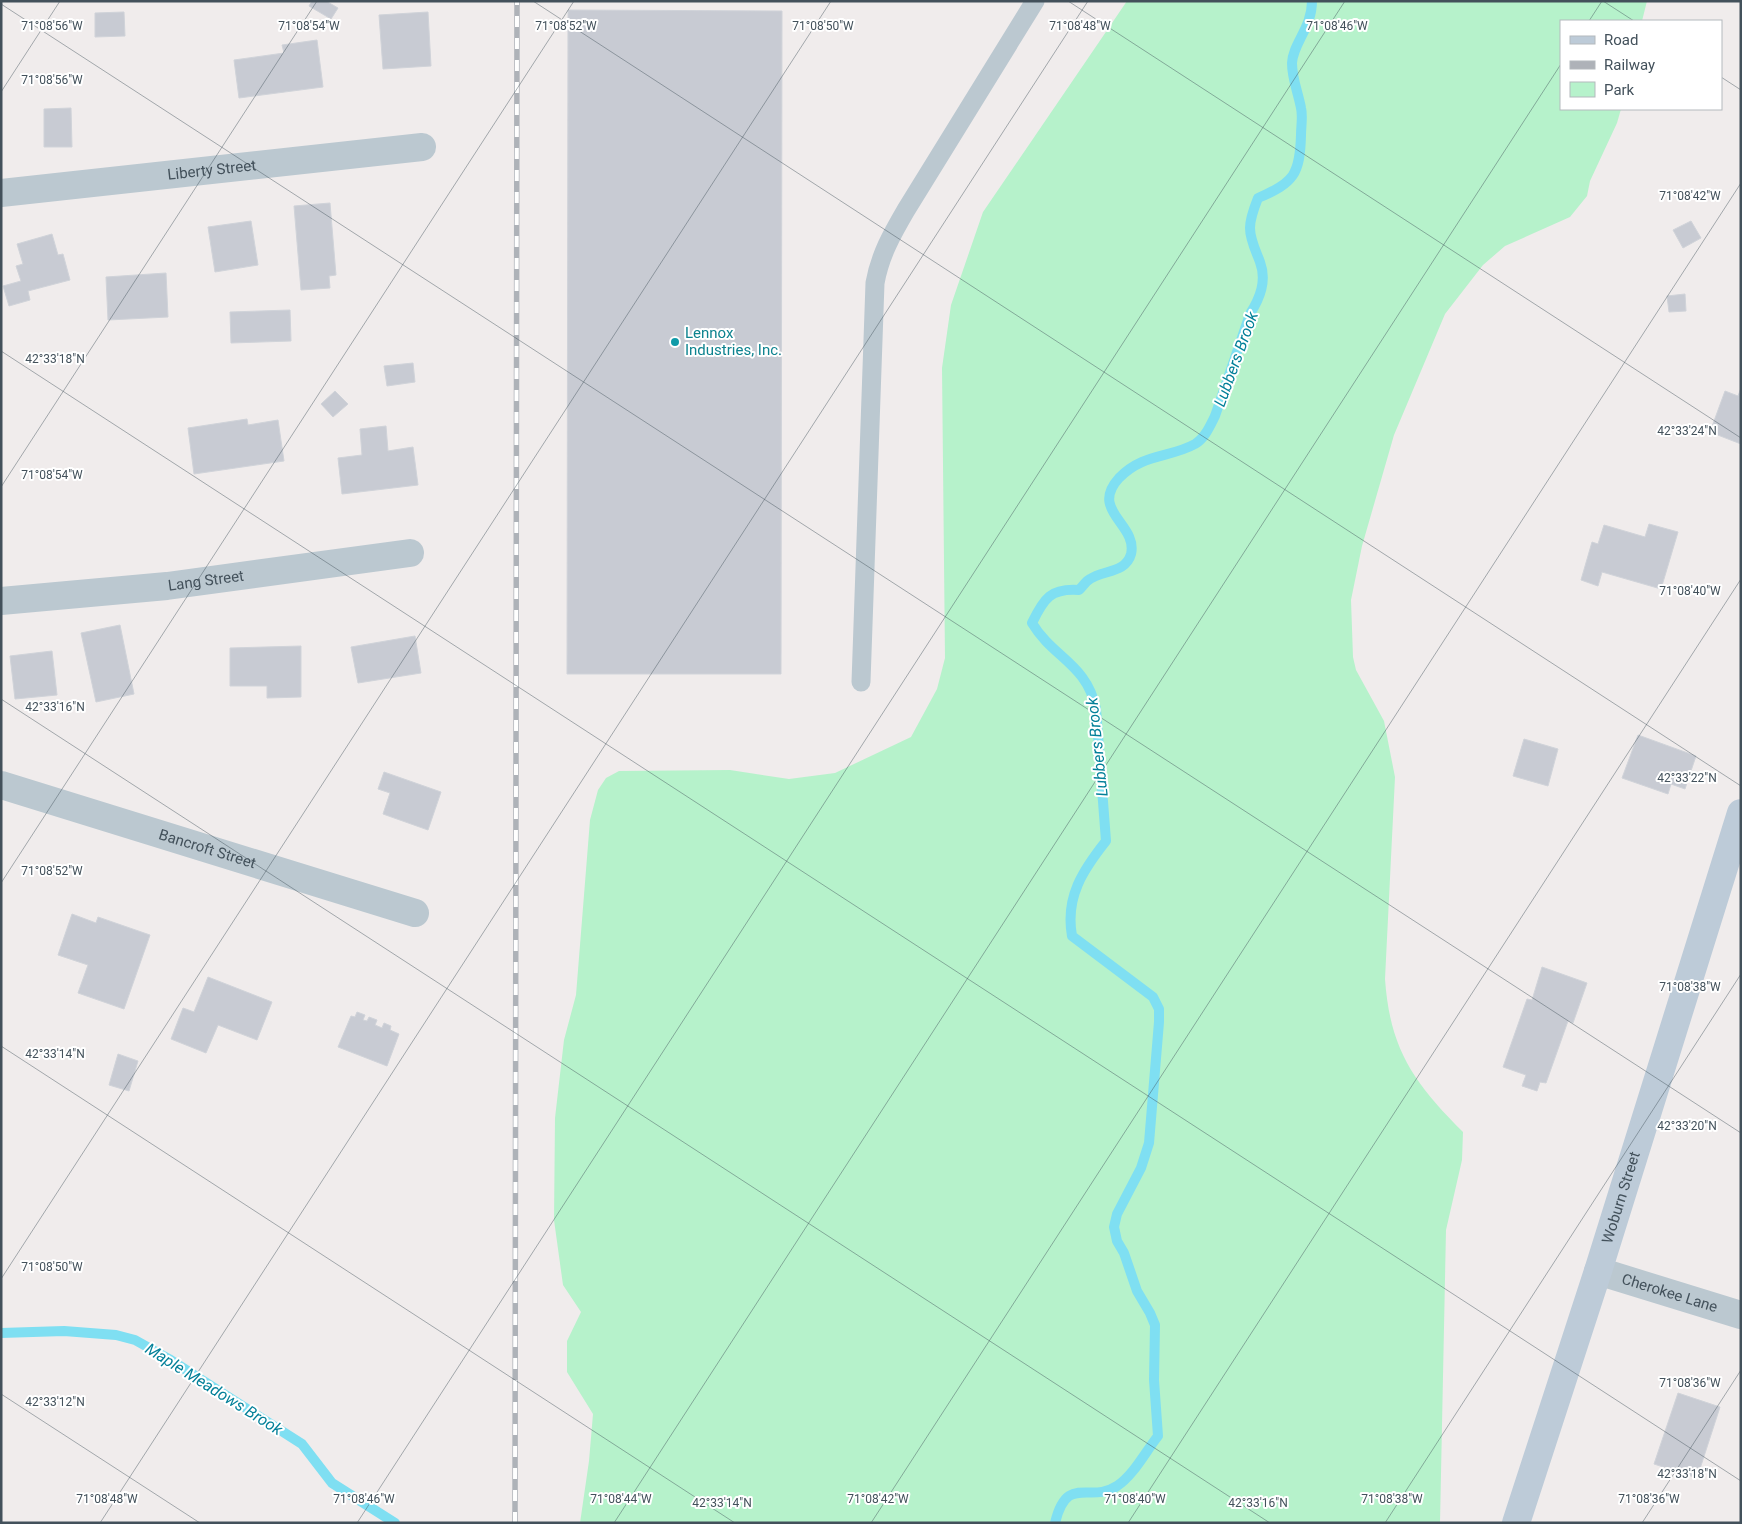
<svg xmlns="http://www.w3.org/2000/svg" width="1742" height="1524" font-family="Roboto,sans-serif">
<style>
.green{fill:#b6f2cb}
.lines{fill:none;stroke-linecap:round;stroke-linejoin:round}
.stream{stroke:#7fdff2;stroke-width:10}
.building{fill:#c8cbd3;stroke:#d0d3d9}
.lane{stroke:#bbc8d0;stroke-width:19}
.street{stroke:#bbc8d0;stroke-width:28}
.secondary{stroke:#bdcbd8;stroke-width:28}
.rail-casing{stroke:#aeb2b8;stroke-width:5.5}
.rail{stroke:#fff;stroke-width:4;stroke-dasharray:11;stroke-linecap:butt}
.ticks{fill:none;stroke:#43515b;stroke-width:1;stroke-opacity:0.45}
.culture-dot{fill:#0f9aa8;stroke:#fff;stroke-width:2}
.labels{text-anchor:middle;dominant-baseline:central;stroke-width:4;stroke-linejoin:round;paint-order:stroke}
.street-label{font-size:15px;fill:#43515b;stroke:#fff}
.culture-label{font-size:15px;fill:#0d838f;stroke:#fff;text-anchor:start}
.water-label{font-size:16px;font-style:italic;fill:#038099;stroke:#fff}
.ticks-label{font-size:12px;text-anchor:middle;fill:#43515b;stroke:#fff;stroke-width:4;stroke-linejoin:round;paint-order:stroke}
</style>
<rect width="100%" height="100%" fill="#f0ecec"/>
<!-- green -->
<path class="green" d="M1127,1h520l-5,20h-81v88h60l-4,14 -27,58 -3,15 -17,21 -65,29 -22,19 -38,49 -51,121 -32,111 -11,54 2,57 3,13 28,51 11,56 -10,202c5,71 29,104 78,153l-1,28 -16,70 -6,293h-860l9,-62 4,-47 -26,-42v-31l14,-29 -18,-27 -9,-65 1,-102 9,-78 12,-45 14,-175 8,-30 8,-12 13,-7 111,-1 59,9 46,-6 76,-36 26,-48 8,-31 -3,-290 9,-63 32,-93z"/>
<g class="lines">
<!-- stream -->
<g class="stream">
<polyline points="1,1333 64,1331 116,1335 135,1340 169,1359 302,1444 332,1483 395,1523"/>
<path d="M1055,1523c12,-50 35,-19 62,-37 16,-10 29,-35 41,-50l-4,-56 1,-55 -5,-12 -13,-22 -13,-38 -7,-12 -3,-14 3,-13 24,-46 8,-25 10,-121v-13l-6,-12 -81,-61c-7,-39 11,-66 34,-95l-10,-132c-9,-45 -43,-51 -64,-86 12,-25 19,-35 47,-33 4,-4 7,-9 11,-11 13,-9 36,-6 41,-25 7,-30 -42,-43 -12,-76 24,-25 51,-20 76,-34 10,-6 15,-18 20,-28l35,-102c10,-16 17,-33 10,-52 -4,-11 -10,-22 -10,-34 0,-10 4,-20 8,-30 36,-15 42,-24 43,-63 0,-9 2,-19 0,-27 -3,-16 -9,-29 -9,-45 1,-20 20,-35 20,-62"/>
</g>
</g>
<!-- building -->
<g class="building">
<polygon points="312,1 326,1 338,8 331,19 309,6"/>
<polygon points="568,10 782,11 781,674 567,674"/>
<polygon points="124,12 125,36 95,37 95,13"/>
<polygon points="428,12 431,66 383,69 379,15"/>
<polygon points="317,40 323,87 239,98 234,60 284,53 282,45"/>
<polygon points="71,108 72,147 44,147 44,109"/>
<polygon points="330,203 336,275 329,276 330,288 301,290 294,206"/>
<polygon points="251,221 258,265 215,272 208,227"/>
<polygon points="1691,221 1701,238 1683,248 1673,230"/>
<polygon points="52,234 58,255 63,254 70,280 28,291 30,300 9,306 3,286 21,281 16,266 23,264 17,244"/>
<polygon points="166,273 168,317 108,320 106,277"/>
<polygon points="1685,294 1686,311 1669,312 1667,296"/>
<polygon points="290,310 291,341 231,343 230,312"/>
<polygon points="413,363 415,382 387,386 384,366"/>
<polygon points="1741,388 1741,444 1710,432 1725,391 1738,396"/>
<polygon points="335,391 348,404 333,417 321,404"/>
<polygon points="247,419 248,425 278,420 284,461 194,474 188,428"/>
<polygon points="386,426 388,451 413,447 418,485 342,494 338,458 362,455 360,429"/>
<polygon points="1649,524 1678,532 1661,589 1602,572 1598,586 1581,580 1592,542 1598,544 1604,525 1645,537"/>
<polygon points="120,625 134,694 96,702 81,633"/>
<polygon points="415,636 421,673 358,683 351,647"/>
<polygon points="301,646 301,697 267,698 267,686 230,686 230,648"/>
<polygon points="52,651 57,695 15,699 10,656"/>
<polygon points="1638,735 1696,756 1685,789 1671,784 1668,794 1622,778"/>
<polygon points="1524,739 1558,749 1548,786 1513,776"/>
<polygon points="384,772 441,792 428,830 383,814 390,793 378,789"/>
<polygon points="72,914 96,923 98,917 150,935 124,1009 78,993 88,965 58,955"/>
<polygon points="1542,967 1587,983 1573,1023 1568,1021 1546,1083 1540,1082 1537,1091 1522,1086 1526,1075 1503,1067 1527,999 1532,1000"/>
<polygon points="208,977 272,1002 257,1040 218,1025 206,1053 171,1039 183,1008 194,1012"/>
<polygon points="357,1012 365,1015 363,1020 367,1021 369,1017 377,1020 375,1025 382,1028 384,1023 391,1026 390,1030 399,1034 387,1066 338,1047 351,1016 355,1017"/>
<polygon points="118,1054 138,1061 129,1091 109,1085"/>
<polygon points="1678,1393 1720,1407 1697,1478 1654,1464"/>
</g>
<g class="lines">
<!-- lane -->
<path class="lane" d="M861,682l14,-399c5,-28 17,-49 31,-73l129,-209"/>
<!-- street -->
<g class="street">
<path id="s1" d="M1,193l421,-46"/>
<path id="s2" d="M1,601l166,-15 243,-33"/>
<path id="s3" d="M1,785l414,128"/>
<path id="s4" d="M1598,1271l143,44"/>
</g>
<!-- secondary -->
<path class="secondary" id="s5" d="M1516,1523l82,-252 143,-458"/>
<defs>
<polyline id="rail" points="515,1523 517,1"/>
</defs>
<!-- rail casing -->
<use href="#rail" class="rail-casing"/>
<!-- rail -->
<use href="#rail" class="rail"/>
</g>
<!-- ticks -->
<path class="ticks" d="M533,1l1208,785M1068,1l673,437M1603,1l31,20M1,4l1740,1129M1589,21l13,-20M1721,77l20,13M1,92l59,-91M1,351l1740,1130M1,487l316,-486M1,699l1269,824M1,883l573,-882M1,1046l734,477M1,1279l830,-1278M1,1394l199,129M100,1523l988,-1522M357,1523l988,-1522M614,1523l947,-1459M871,1523l870,-1340M1128,1523l613,-944M1385,1523l356,-549M1642,1523l99,-153"/>
<!-- markers -->
<circle class="culture-dot" cx="675" cy="342" r="5"/>
<g class="labels">
<!-- street labels -->
<g class="street-label">
<text stroke="none"><textPath href="#s1" startOffset="212">Liberty Street</textPath></text>
<text stroke="none"><textPath href="#s2" startOffset="206">Lang Street</textPath></text>
<text stroke="none"><textPath href="#s3" startOffset="216">Bancroft Street</textPath></text>
<text stroke="none"><textPath href="#s5" startOffset="342">Woburn Street</textPath></text>
<text stroke="none"><textPath href="#s4" startOffset="75">Cherokee Lane</textPath></text>
</g>
<!-- culture labels -->
<g class="culture-label">
<text x="685" y="333">Lennox<tspan x="685" dy="17">Industries, Inc.</tspan></text>
</g>
<!-- water labels -->
<g class="water-label">
<text transform="translate(1236 359) rotate(-70)">Lubbers Brook</text>
<text transform="translate(1097 747) rotate(-96)">Lubbers Brook</text>
<text transform="translate(214 1389) rotate(32)">Maple Meadows Brook</text>
</g>
</g>
<g class="ticks-label">
<text x="566" y="30">71°08'52"W</text>
<text x="1080" y="30">71°08'48"W</text>
<text x="52" y="30">71°08'56"W</text>
<text x="309" y="30">71°08'54"W</text>
<text x="823" y="30">71°08'50"W</text>
<text x="1337" y="30">71°08'46"W</text>
<text x="52" y="84">71°08'56"W</text>
<text x="1690" y="200">71°08'42"W</text>
<text x="55" y="363">42°33'18"N</text>
<text x="1687" y="435">42°33'24"N</text>
<text x="52" y="479">71°08'54"W</text>
<text x="1690" y="595">71°08'40"W</text>
<text x="55" y="711">42°33'16"N</text>
<text x="1687" y="782">42°33'22"N</text>
<text x="52" y="875">71°08'52"W</text>
<text x="1690" y="991">71°08'38"W</text>
<text x="55" y="1058">42°33'14"N</text>
<text x="1687" y="1130">42°33'20"N</text>
<text x="52" y="1271">71°08'50"W</text>
<text x="1690" y="1387">71°08'36"W</text>
<text x="55" y="1406">42°33'12"N</text>
<text x="1687" y="1478">42°33'18"N</text>
<text x="107" y="1503">71°08'48"W</text>
<text x="364" y="1503">71°08'46"W</text>
<text x="621" y="1503">71°08'44"W</text>
<text x="878" y="1503">71°08'42"W</text>
<text x="1135" y="1503">71°08'40"W</text>
<text x="1392" y="1503">71°08'38"W</text>
<text x="1649" y="1503">71°08'36"W</text>
<text x="722" y="1507">42°33'14"N</text>
<text x="1258" y="1507">42°33'16"N</text>
</g>
<!-- border -->
<rect width="1742" height="1524" fill="none" stroke="#43515b" stroke-width="5"/>
<!-- legend -->
<rect x="1560" y="20" width="162" height="90" fill="#ffffff" stroke="#b4b9bd"/>
<rect x="1570" y="36" width="25" height="8" fill="#bdcbd8" stroke="#b4b9bd"/>
<text x="1604" y="45" font-size="15" fill="#43515b">Road</text>
<rect x="1570" y="61" width="25" height="8" fill="#aeb2b8" stroke="#b4b9bd"/>
<text x="1604" y="70" font-size="15" fill="#43515b">Railway</text>
<rect x="1570" y="82" width="25" height="15" fill="#b6f2cb" stroke="#b4b9bd"/>
<text x="1604" y="95" font-size="15" fill="#43515b">Park</text>
</svg>
